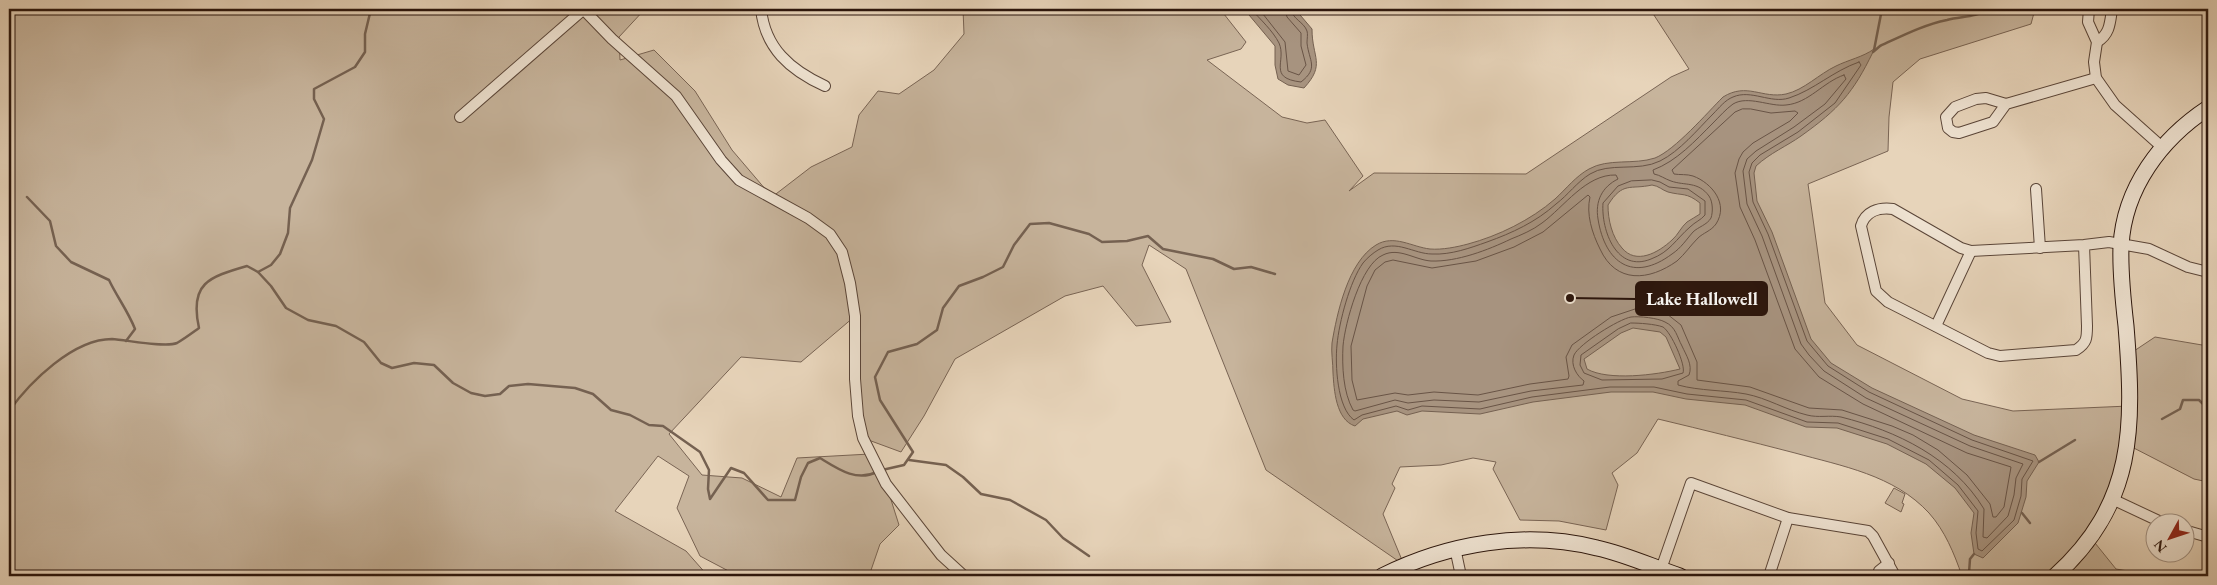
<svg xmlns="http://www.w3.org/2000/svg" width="2217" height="585" font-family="'EB Garamond',serif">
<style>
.green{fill:#c7b49c;stroke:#796454}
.water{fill:#a7937f;stroke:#756151;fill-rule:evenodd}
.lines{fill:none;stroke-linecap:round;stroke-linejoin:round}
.shore{stroke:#695446;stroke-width:1}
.stream{stroke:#756151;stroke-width:2.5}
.street-casing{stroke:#5a4538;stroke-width:12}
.secondary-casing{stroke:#2b150c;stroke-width:17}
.street{stroke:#efe3d2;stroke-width:10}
.secondary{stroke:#efe3d2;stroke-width:15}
.leader{fill:none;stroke:#2b150c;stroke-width:2}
.callout-dot{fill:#2b150c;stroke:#efe3d2;stroke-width:2}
.callout{fill:#2b150c;stroke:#2b150c;stroke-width:2}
.callout-label{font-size:18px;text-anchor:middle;font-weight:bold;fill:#fff}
</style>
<rect width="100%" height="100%" fill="#e7d4ba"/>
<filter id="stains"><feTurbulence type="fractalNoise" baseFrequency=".004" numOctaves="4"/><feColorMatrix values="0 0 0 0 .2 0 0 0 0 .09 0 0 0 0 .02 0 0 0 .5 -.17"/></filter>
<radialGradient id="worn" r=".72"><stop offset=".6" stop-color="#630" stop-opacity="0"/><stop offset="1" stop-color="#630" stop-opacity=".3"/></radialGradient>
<!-- green -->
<g class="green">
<path d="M9,9h636l-26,28 1,23 34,-10 41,41 37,59 40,47 39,-30 41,-20 7,-32 19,-24 21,3 35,-24 30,-36 -1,-25h257l26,33 -5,7 -34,11 75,57 25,6 18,-3 38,56 -14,15 25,-18 152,1 145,-97 18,-8 -39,-60h385l-4,15 -111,35 -27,23 -4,35 -1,34 -80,33 17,119 32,42 105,54 51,12 116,-5 -1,-51 27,-18 53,9v136l-14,-3 -66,-34 -37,93 25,31 42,7h-196c-8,-23 -17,-45 -33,-63 -35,-38 -87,-47 -134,-60 -46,-12 -91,-23 -137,-34l-21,34 -25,20 6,12 -12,45 -47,-9 -39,-1 -27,-51 3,-7 -23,-4 -32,7 -41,2 -8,17 3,4 -12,26 21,51 -138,-95 -80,-201 -37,-24 -7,20 29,57 -35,4 -33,-40 -38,10 -110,63 -31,57 -23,36 -38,-14 -9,-121 -53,45 -60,-5 -72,77 33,41 40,3 39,19 16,-39 73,-4 16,30 13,41 -19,19 -11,32h-131l-38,-20 -23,-48 12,-32 -31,-20 -43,55 71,40 22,25h-699z"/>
<polygon points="1894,488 1905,494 1902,503 1904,504 1901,512 1885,503"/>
</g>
<!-- water -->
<g class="water">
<path d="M1244,9h51l17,20c0,29 14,35 -8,59l-16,-3 -10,-6 -3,-14v-19z"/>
<path d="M1874,49l-1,3c-20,41 -34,57 -72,84 -14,10 -31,17 -45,30l-2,7 3,28 15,31 39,107 20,24 41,25 102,47 61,20 4,7 -12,19 -1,16 -8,26 -35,35 -9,-4 -3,-21 3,-20 -19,-25 -29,-24 -39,-20 -50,-16 -31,-1 -61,-22 -59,-6 -33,-7h-42l-78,10 -53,12 -58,-3 -15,4 -10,-4 -34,8 -8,7c-19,-6 -21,-36 -22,-53 0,-10 -2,-21 -1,-30 5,-30 16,-81 44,-98 18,-11 36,2 54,4 12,1 27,-2 38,-5 30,-8 63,-24 87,-45 11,-10 21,-23 34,-30 19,-11 45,-4 66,-11 20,-8 52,-45 68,-61 24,-15 39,2 63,-3 18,-4 33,-20 50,-28 12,-6 27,-9 38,-17zM1652,185c7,1 10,5 16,7 15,4 18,0 32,11v11c-4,3 -9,5 -13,8 -6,5 -9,13 -15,18 -14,13 -36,25 -50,8 -10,-11 -14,-28 -14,-43 15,-24 22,-15 44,-20zM1633,328l27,4 6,5 14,32c-24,6 -72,12 -93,0l-3,-10 37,-26z"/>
</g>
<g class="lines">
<!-- shore -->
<g class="shore">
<path d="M1251,9c9,10 22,22 28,34 8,18 -12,35 22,39 18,-14 8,-21 6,-39 0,-4 1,-9 0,-12 -3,-9 -15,-12 -16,-22"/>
<polyline points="1259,9 1285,42 1288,71 1299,75 1306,65 1301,46 1301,33 1287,17 1285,9"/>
<path d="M1859,62l2,3 -26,38 -37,29 -38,23 -8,8 -3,9 4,30 15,32 39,107 21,25 41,26 103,48 61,21 -11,18 -1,17 -7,24 -32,31 -4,-2 -2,-16 2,-22 -20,-26 -29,-25 -41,-21 -50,-16 -31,-1 -61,-22 -59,-6 -33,-7h-44l-78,10 -52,12 -58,-3 -14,4 -12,-4 -34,9 -8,5c-17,-12 -19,-56 -17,-75 2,-23 13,-64 26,-82 4,-5 10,-10 15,-13 18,-11 36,4 54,4 19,1 38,-6 55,-12 25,-9 49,-20 69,-38 12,-9 21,-22 34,-30 19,-12 48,-2 70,-13 20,-10 37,-31 53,-47 6,-6 12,-14 20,-17 18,-8 38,7 56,1 25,-8 44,-27 70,-36z"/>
<path d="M1844,75l2,4 -21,25 -31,23 -38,24 -9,8 -4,12 4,33 15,32 39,108 8,11 15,16 42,27 104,48 53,18 -7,14 -2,17 -6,21 -21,22 -4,-1 1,-28c-31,-51 -87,-78 -143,-92 -11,-2 -23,1 -34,-2 -21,-5 -40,-17 -61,-21 -22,-4 -46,-3 -68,-9v-4l11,-6c4,-10 -3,-20 -7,-29 -5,-9 -6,-19 -17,-24 -7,-4 -26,-6 -34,-5 -12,2 -52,27 -57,38 -4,10 3,21 10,26l-1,4 -52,6 -52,11 -45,-2 -26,3 -13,-3 -40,11 -2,-1c-10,-18 -11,-44 -10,-64 2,-23 18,-82 40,-91 16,-8 32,5 48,6 26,1 57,-11 80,-22 10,-4 22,-9 31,-16 22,-16 44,-49 74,-48l2,4c-16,8 -23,22 -20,40 7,44 35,64 74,35 9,-6 14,-14 21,-22 5,-5 14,-7 18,-14 2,-6 2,-16 -2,-22 -11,-15 -24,-10 -38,-15 -6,-2 -11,-6 -17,-7l-1,-4c24,-9 42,-29 60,-47 6,-6 13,-14 20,-19 15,-9 37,3 53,1 23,-2 37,-23 58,-30z"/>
<path d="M1751,109l20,4 24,-2 3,2 -8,8 -37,22 -10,9 -4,7 -4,14 5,34 15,33 40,109 24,28 44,27 104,49 44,14 -7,40 -8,10h-3l-3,-13 -23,-29 -29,-25 -25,-15 -21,-9 -50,-16 -33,-2 -59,-21 -53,-7v-18l-16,-37 -14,-11 -32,-5 -24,8 -39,28 -6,12 3,19 -1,3 -38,5 -52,11 -44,-3 -26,3 -13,-2 -38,7 -5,-20 -1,-34 16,-60 8,-16 10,-8 8,-2 39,8 44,-7 38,-14 29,-15 45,-37 2,2c-4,17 2,36 10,52 16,35 49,32 77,12 8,-7 13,-15 21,-23 5,-5 13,-7 18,-14 13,-20 -4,-41 -23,-48 -6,-2 -13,-1 -19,-2l-2,-4 63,-58 7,-3z"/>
<path d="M1652,180l8,2 9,5 19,2 17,12v14c-4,5 -10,7 -15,12 -14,12 -20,25 -39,32 -34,14 -50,-28 -48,-56l15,-17 13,-5z"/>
<path d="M1631,323c8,0 24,1 32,4 8,5 23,38 20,46l-21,6 -60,1 -18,-7 -4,-8 1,-10 37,-26z"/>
</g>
<!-- stream -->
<g class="stream">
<polyline points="1874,50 1882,9"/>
<path d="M1873,52l7,-6c22,-10 43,-21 67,-26 15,-4 28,-2 42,-11"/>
<path d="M27,197l23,24 6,25 15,16 38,18c8,17 19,31 26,49l-9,12"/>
<polyline points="258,272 271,265 280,254 288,233 290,208 312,160 324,119 314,99 314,89 355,67 365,52 365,34 371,9"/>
<path d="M9,411c21,-29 64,-72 103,-72 15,1 53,9 65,4 7,-4 15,-10 22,-15 -10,-45 10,-51 48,-62l11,6 13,14 15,22 22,12 28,6 28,16 17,21 11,5 22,-5 20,2 19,18 18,10 14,3 15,-2 9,-8 19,-2 47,4 18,6 18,16 19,5 19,10 14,1 37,26 9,18 -1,19 2,10 21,-31 13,5 24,27h27l6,-23 7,-14 12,-5c18,11 36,24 57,14"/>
<polyline points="2162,419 2180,409 2183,400 2199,400 2208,409"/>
<polyline points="909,460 946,465 963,477 981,494 1010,500 1046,520 1063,538 1089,556"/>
<polyline points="2039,462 2075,440"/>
<polyline points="882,470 904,465 913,452 880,400 875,377 888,352 917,344 937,330 943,308 959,286 983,277 1003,267 1014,245 1030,224 1049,223 1089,234 1102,242 1127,241 1148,236 1163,249 1213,259 1234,269 1251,267 1275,274"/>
<polyline points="2022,513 2030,523"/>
<polyline points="1969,573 1970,559 1974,554"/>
</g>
<defs>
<g id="street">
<polyline points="583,9 612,39 676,96 721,160 739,180 808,218 830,234 842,252 850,283 855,316 855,379 858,416 863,438 886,484 941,555 964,576"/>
<path d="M761,9c4,39 29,61 64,77"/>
<polyline points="2089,9 2088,22 2097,42 2094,62 2096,78 2115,105 2162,147"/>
<path d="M2097,42c13,-8 13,-19 15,-33"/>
<polyline points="2006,104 1993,122 1959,133 1953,132 1948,128 1946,117 1955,107 1976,99 1986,98 2006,104 2096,78"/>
<polyline points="460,117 584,9"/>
<polyline points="2036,189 2040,248"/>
<path d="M2084,245l3,81c0,12 0,17 -11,24l-76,6 -12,-3 -100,-51 -12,-11 -15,-65c4,-14 17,-19 32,-17l68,39 10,3 113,-6 25,-3 40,7 39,18 20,5"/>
<polyline points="1936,326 1971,251"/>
<polyline points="2112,499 2161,522"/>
<polyline points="2184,530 2208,537"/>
<polyline points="1455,548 1461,576"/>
<polyline points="1770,573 1788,518"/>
<polyline points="1659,575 1691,483 1788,518 1868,531 1873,536 1895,576"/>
<polyline points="1878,576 1879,571 1889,563"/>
</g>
<g id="secondary">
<path d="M1382,576c66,-33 143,-46 215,-28 28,6 56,19 83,28"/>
<path d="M2055,576c81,-73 79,-150 71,-250 -3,-26 -6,-53 -5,-80 3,-58 40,-107 87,-138"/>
</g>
</defs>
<!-- street casing -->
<use href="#street" class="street-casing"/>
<!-- secondary casing -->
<use href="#secondary" class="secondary-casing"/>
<!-- street -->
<use href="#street" class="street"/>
<!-- secondary -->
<use href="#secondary" class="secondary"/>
</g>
<!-- callouts -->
<path class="leader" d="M1570 298L1636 299"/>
<circle class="callout-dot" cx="1570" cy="298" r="5"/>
<rect class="callout" x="1636" y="282" width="131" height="33" rx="5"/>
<g class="callout-label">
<text x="1702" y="305">Lake Hallowell</text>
</g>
<!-- margin -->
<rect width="2217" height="585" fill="none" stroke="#e7d4ba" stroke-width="30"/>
<rect x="10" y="10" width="2197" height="565" fill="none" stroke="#2b150c" stroke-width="2.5"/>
<rect x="15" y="15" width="2187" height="555" fill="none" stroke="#2b150c"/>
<!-- north arrow -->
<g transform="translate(2170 538) rotate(230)"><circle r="24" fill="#efe3d2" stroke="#a19183"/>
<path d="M0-4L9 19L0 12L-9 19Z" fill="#8f2418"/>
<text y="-8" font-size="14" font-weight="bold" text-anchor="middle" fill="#2b150c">N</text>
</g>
<rect width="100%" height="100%" filter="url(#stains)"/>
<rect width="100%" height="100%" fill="url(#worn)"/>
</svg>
